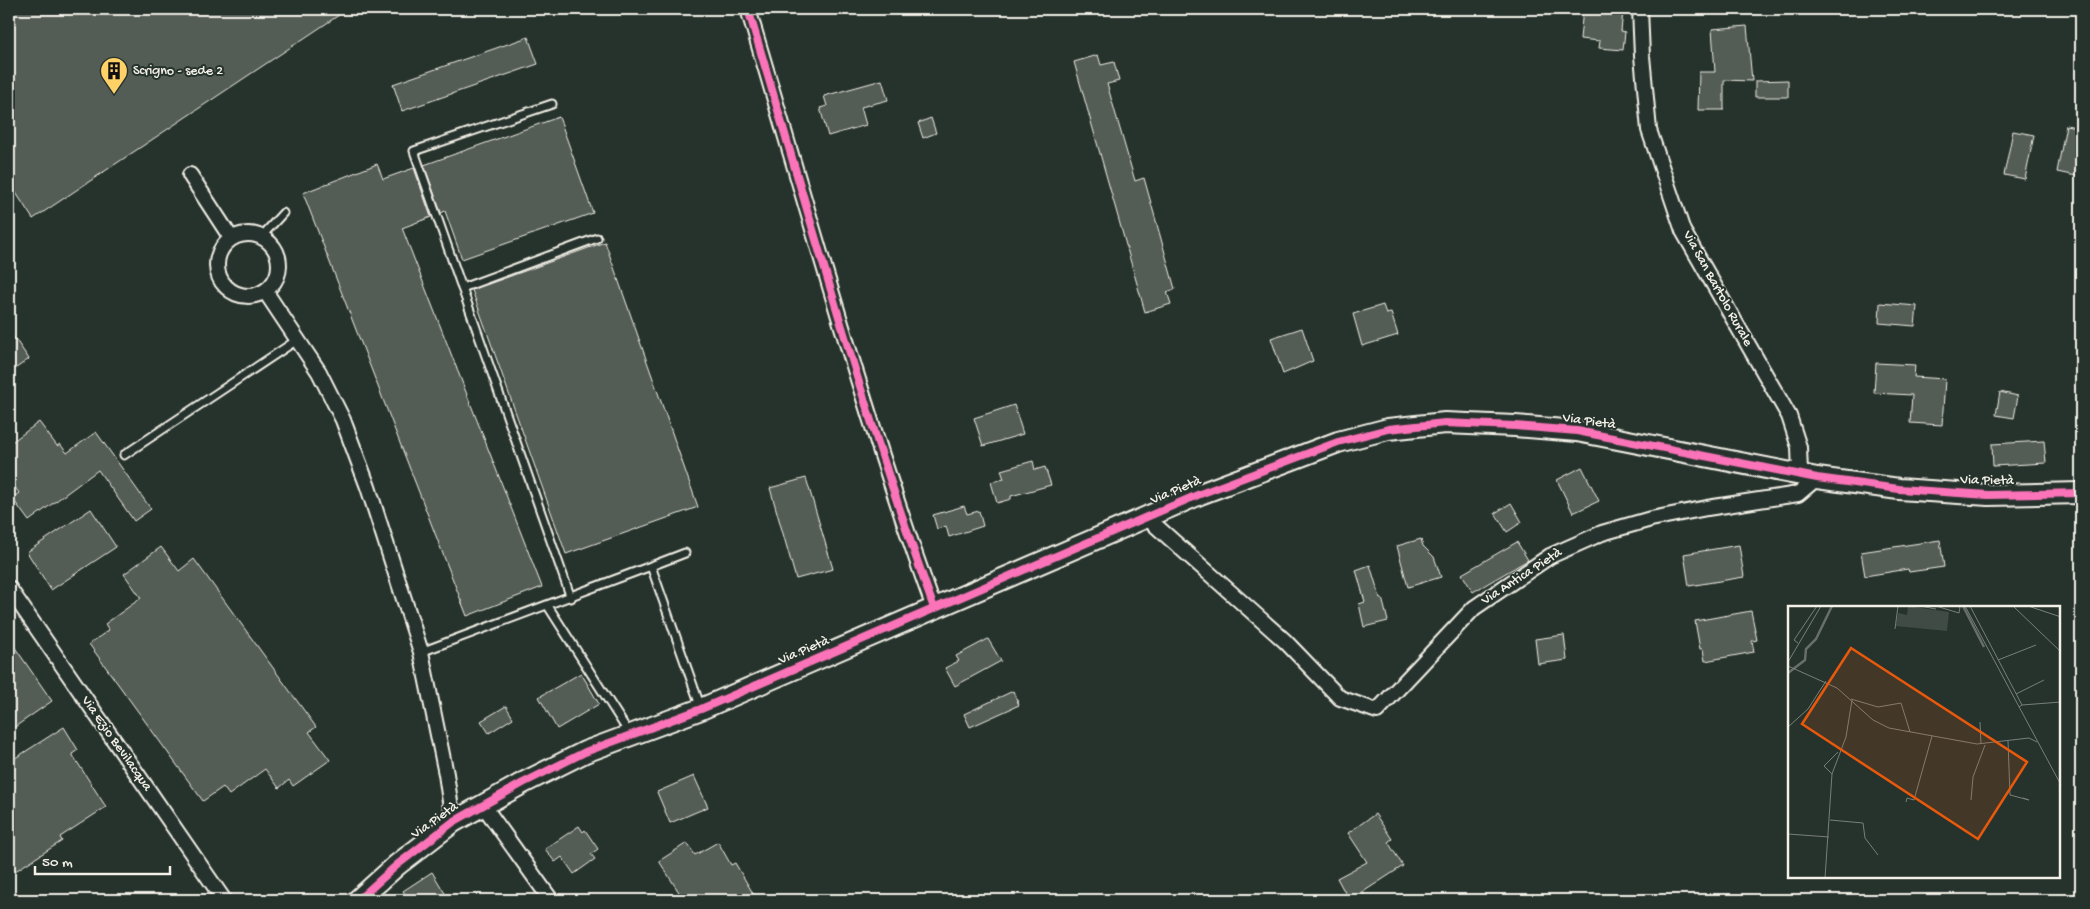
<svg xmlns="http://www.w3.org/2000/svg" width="2090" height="909" font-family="'Gochi Hand',sans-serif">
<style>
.building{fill:#525c55;stroke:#f4f1e8}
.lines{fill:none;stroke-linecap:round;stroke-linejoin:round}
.lane-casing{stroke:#f4f1e8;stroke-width:11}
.street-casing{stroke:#f4f1e8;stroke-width:18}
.secondary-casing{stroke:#f4f1e8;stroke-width:24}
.lane{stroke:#26332d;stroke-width:7}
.street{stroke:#26332d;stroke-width:14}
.secondary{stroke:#26332d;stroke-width:20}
.cycleway-casing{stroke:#26332d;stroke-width:11}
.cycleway{stroke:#fb73b8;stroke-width:8}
.labels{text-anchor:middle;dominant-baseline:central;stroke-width:4;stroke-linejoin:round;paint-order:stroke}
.poi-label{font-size:14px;fill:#f4f1e8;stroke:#26332d;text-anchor:start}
.street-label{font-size:14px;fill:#f4f1e8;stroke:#26332d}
.inset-river{fill:none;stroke:#676f68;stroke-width:2.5}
.inset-road{fill:none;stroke:#787f78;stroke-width:1}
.view{fill:#e8590c;fill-opacity:0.15;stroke:#e8590c;stroke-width:2.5}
.inset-edge{fill:none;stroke:#f4f1e8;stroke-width:2.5}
</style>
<rect width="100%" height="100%" fill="#26332d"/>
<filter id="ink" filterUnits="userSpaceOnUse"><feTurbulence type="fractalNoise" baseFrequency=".02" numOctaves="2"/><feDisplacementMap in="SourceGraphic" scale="10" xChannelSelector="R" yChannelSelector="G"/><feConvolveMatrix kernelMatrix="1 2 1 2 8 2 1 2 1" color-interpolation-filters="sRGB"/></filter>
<g filter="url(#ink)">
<!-- building -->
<g class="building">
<polygon points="9,9 348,9 33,219 9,182"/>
<polygon points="1583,9 1623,11 1621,31 1625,32 1623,50 1599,48 1600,41 1580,39"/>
<polygon points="1747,26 1752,81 1724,80 1724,110 1698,110 1699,72 1715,72 1712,29"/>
<polygon points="528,37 538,64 402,111 393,84"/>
<polygon points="1098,55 1101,65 1114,62 1119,81 1107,84 1135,181 1144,178 1175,289 1167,292 1171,304 1145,312 1074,62"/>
<polygon points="882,80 888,100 861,107 866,125 828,136 820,108 827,106 824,96"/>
<polygon points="1788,80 1788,97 1755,97 1755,81"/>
<polygon points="559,117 593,213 462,259 445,211 441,213 424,165"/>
<polygon points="931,118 936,133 923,138 918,123"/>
<polygon points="2066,125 2081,128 2081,177 2057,172"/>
<polygon points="2013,131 2034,135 2025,179 2004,175"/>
<polygon points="377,164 383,179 414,168 431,217 402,228 542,587 467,616 303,193"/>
<polygon points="605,242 698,507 566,554 472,290"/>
<polygon points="1880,303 1917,306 1915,326 1879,323"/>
<polygon points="1383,305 1386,314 1391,313 1398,335 1362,346 1353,314"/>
<polygon points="1302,328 1313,361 1283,374 1271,338"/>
<polygon points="9,330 29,359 9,373"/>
<polygon points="1876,363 1915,365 1914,377 1945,379 1942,425 1910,423 1912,395 1874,393"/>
<polygon points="2000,392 2018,396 2014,418 1996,415"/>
<polygon points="1014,405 1023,434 983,446 974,418"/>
<polygon points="39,422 57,446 60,444 67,453 96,432 151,509 134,521 98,470 29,521 12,498 19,493 9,479 9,444"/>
<polygon points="2044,441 2046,463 1993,466 1992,444"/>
<polygon points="1033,461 1035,470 1045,467 1051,485 1011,496 1011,499 997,503 991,482 1004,479 1001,470"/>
<polygon points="1582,467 1599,501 1573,513 1557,480"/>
<polygon points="806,478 833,569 796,579 770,488"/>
<polygon points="1511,503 1522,522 1507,532 1495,513"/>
<polygon points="964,506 967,514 979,511 983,526 949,537 946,526 937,529 933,515"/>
<polygon points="91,509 116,547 51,590 27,552"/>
<polygon points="1421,539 1423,546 1434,557 1441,577 1408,587 1397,546"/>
<polygon points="1940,540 1944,567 1909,572 1908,569 1865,576 1861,552"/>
<polygon points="1517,542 1528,560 1473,592 1462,574"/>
<polygon points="1739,545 1744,577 1689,586 1684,554"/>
<polygon points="161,547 179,571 194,559 316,727 309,732 330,760 293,786 289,780 279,788 265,769 229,795 223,787 203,801 89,644 109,630 105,624 141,598 124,574"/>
<polygon points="1370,565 1380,598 1382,598 1388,621 1364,627 1359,604 1365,602 1356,570"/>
<polygon points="1751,611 1757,640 1752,641 1754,652 1705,661 1703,649 1700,649 1695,621"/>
<polygon points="1564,635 1567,660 1538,664 1535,639"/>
<polygon points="9,639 52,701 9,731"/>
<polygon points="988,639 1001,661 955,686 945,668 959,661 956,656"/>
<polygon points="581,673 599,704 557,729 539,697"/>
<polygon points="1013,691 1019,705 970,727 964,714"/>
<polygon points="506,706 513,718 489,733 481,721"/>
<polygon points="64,727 78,750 72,754 106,807 60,837 62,841 9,875 9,762"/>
<polygon points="694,776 708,807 670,823 657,792"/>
<polygon points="1375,814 1392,839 1388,842 1403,866 1363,892 1367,900 1349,900 1337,878 1367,862 1348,833"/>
<polygon points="579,826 583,832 585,830 598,849 591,854 595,859 574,874 562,857 555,862 545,849"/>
<polygon points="718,842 731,865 735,863 754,895 745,900 684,900 659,861 687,843 695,855"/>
<polygon points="432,872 449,900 409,900 403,891"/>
</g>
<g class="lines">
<defs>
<g id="lane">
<polyline points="262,236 283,213"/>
<polyline points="462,288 414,151 552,104"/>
<polyline points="124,455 297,340"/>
<polyline points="651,566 685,553"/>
<polyline points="571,598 462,288 597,238"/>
<polyline points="548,606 629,733"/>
<polyline points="421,652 651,566 701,708"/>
</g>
<g id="street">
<path d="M748,9c60,200 115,403 186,599"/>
<polyline points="1640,9 1642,56 1649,130 1683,231 1789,416 1799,447 1800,473"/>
<polyline points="190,175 231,238"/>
<circle cx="248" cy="265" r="31"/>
<polyline points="265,291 319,372 343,420 368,487 421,652 446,774 453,822"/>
<polyline points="1146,517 1285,641 1340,698 1377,711 1474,608 1550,556 1602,533 1651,519 1707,508 1798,494 1817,478"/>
<polyline points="9,588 224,900"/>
<polyline points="483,805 551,900"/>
</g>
<polyline id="secondary" points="358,900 397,865 453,822 523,783 585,752 701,709 1200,494 1338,442 1388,429 1445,423 1515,426 1577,431 1817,478 1899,489 1988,495 2081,493"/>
</defs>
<!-- lane casing -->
<use href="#lane" class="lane-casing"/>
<!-- street casing -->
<use href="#street" class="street-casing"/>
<!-- secondary casing -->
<use href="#secondary" class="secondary-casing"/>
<!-- lane -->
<use href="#lane" class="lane"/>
<!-- street -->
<use href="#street" class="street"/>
<!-- secondary -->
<use href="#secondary" class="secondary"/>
<defs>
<g id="cycleway">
<path d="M748,9c60,200 115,403 186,599"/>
<polyline points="358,900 397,865 453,822 523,783 585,752 701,709 1200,494 1338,442 1388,429 1445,423 1515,426 1577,431 1817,478 1899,489 1988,495 2081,493"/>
</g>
</defs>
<!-- cycleway casing -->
<use href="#cycleway" class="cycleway-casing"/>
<!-- cycleway -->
<use href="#cycleway" class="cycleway"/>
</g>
</g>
<!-- icons -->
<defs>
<symbol id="building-pin" viewBox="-11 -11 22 30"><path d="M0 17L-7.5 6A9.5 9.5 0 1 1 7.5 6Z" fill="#ffd166" stroke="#26332d"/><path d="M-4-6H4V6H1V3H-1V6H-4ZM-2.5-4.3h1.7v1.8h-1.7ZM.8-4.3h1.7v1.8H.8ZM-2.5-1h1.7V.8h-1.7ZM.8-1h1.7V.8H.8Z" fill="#111"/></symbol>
</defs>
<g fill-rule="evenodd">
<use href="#building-pin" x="98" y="55" width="32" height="43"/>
</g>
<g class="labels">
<!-- poi labels -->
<g class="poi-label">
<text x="133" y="71">Scrigno - sede 2</text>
</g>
<!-- street labels -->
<g class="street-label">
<text transform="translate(1717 289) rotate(61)">Via San Bartolo Rurale</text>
<text transform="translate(1589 422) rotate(8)">Via Pietà</text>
<text transform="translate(1987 481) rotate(1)">Via Pietà</text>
<text transform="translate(1176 491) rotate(-23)">Via Pietà</text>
<text transform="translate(1522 577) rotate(-33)">Via Antica Pietà</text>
<text transform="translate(804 651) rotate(-23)">Via Pietà</text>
<text transform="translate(116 744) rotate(55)">Via Ezio Bevilacqua</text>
<text transform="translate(435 821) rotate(-35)">Via Pietà</text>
</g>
</g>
<!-- overview -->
<g transform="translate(1788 606)">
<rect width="272" height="272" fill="#26332d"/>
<path d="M120,0l41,6 -2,19 -51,-5 2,-13 9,2z" fill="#414b45"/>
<path class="inset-river" d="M175,0l21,41M0,67l17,-13 1,-11 10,-10 16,-33"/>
<path class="inset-road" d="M132,0l16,3M148,0l23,7 1,-6 -4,-1M177,0l96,179M182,0l52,99 -3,2M225,0l48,46M240,0l33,11M107,23l3,-23M10,37l-4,-3 23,-34M210,54l38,-15M0,56l33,-56M0,60l49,22 36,32 16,8 88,16 52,-6 8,4M228,88l28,-14M63,93l27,8 23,-4 9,29M234,99l39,-3M192,116l1,22M0,121l20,-18 18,-28M220,135l2,54 19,5 -6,-2M44,168l-8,-8 14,-14M183,194l2,-23 12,-32M118,196l1,-4 7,2 18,-64M42,214l33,3 2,15 13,17M0,228l41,3M37,272l7,-104 14,-37 6,-37"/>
<path class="view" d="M63,42l176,114 -49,77 -176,-115z"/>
<rect width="272" height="272" class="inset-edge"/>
</g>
<!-- margin -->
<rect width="2090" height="909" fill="none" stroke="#26332d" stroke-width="30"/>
<rect x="15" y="15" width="2060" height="879" fill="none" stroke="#f4f1e8" stroke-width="2" filter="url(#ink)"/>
<!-- scale -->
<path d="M35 866v8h135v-8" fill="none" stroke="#f4f1e8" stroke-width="2.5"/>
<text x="42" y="866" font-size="15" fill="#f4f1e8" stroke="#26332d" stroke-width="4" paint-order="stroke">50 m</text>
</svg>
